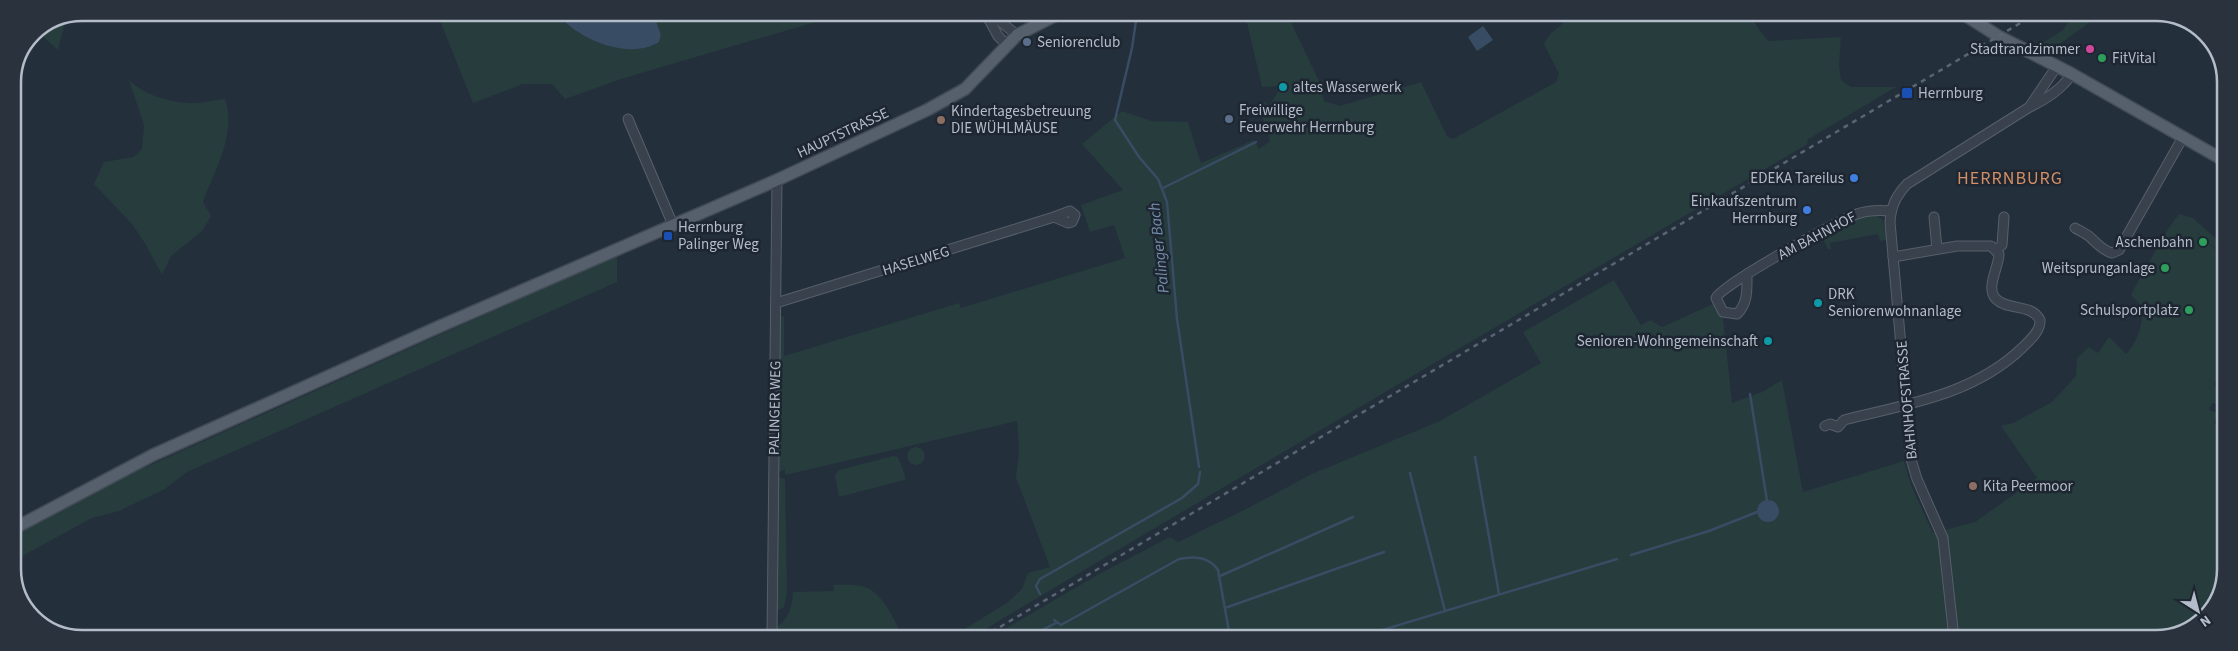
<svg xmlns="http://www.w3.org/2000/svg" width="2238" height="651" font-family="'Source Sans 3',sans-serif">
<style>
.green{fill:#263c3d}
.water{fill:#384c63}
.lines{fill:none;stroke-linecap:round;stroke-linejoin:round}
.stream{stroke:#384c63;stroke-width:2.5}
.minor-casing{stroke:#565f6a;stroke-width:11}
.major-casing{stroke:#414a55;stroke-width:14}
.minor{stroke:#38414c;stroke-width:9}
.major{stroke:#56606c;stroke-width:11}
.rail{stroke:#5a6573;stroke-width:2.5;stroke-dasharray:5 5;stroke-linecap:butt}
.service-dot{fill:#5c6f8a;stroke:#1d2631;stroke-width:2}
.hotel-dot{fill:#d1479c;stroke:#1d2631;stroke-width:2}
.leisure-dot{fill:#2e9e5b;stroke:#1d2631;stroke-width:2}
.culture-dot{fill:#0f9aa8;stroke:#1d2631;stroke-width:2}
.transit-dot{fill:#1a4fb4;stroke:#1d2631;stroke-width:2}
.education-dot{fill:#8d6e63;stroke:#1d2631;stroke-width:2}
.shop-dot{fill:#3f7fe0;stroke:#1d2631;stroke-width:2}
.labels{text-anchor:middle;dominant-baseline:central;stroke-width:5;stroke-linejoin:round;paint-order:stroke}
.poi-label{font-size:15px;fill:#b3bcc8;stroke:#1d2631;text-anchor:start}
.street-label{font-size:15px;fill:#b3bcc8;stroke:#1d2631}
.water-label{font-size:16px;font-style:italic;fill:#748eaa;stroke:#1d2631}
.quarter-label{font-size:18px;letter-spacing:1px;fill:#d28e64;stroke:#1d2631}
.rim{fill:none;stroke:#b3bcc8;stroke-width:2.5}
</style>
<rect width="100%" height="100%" fill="#242f3c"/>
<!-- green -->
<g class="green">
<path d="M437,13h119c20,25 74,48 103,29l2,-7 -13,-22h170l1,8 -198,58 -56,20 -13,-15h-29l-50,19z"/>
<path d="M1245,14h42l32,67 5,20 16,5 81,-24 26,54 6,3 103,-57 3,-8 -15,-30 5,-9 14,-12 1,-9h184l20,27 73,-4 -2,29 2,14 10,7h45l-89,53 1,4c-279,163 -558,327 -836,493h-20l56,-35 14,-13 6,-16 22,-6 -34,-89 3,-29 -2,-28 -232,54v-6l-8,4 4,-157 3,1v39l175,-53 2,5 164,-50 -11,-33 -24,7 -9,-27 42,-15 -41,-46 40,-33 30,10 36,1 13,41 53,-23 5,9 11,-8 -10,-32 4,-7 6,3 8,-13 10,-1 -3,-8h-2v3l-21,1z"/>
<polygon points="2078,15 2100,15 2054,48 2052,52 2038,46 2063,30 2069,21"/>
<polygon points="66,19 58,50 37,31"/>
<path d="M129,80c14,14 37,21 57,23 13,1 27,-3 39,-4 12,35 -10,70 -22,103l8,14 -9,15 -31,25 -9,19 -16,-30 -14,-21 -38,-40 10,-22 30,-5 8,-8 2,-24z"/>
<polygon points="1874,214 1882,219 1887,235 1886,240 1880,241 1878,234 1830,243 1831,249 1828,249 1822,237 1856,217"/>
<path d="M2179,214l14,4 32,29v10l-41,-36 41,37 -1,116 -10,10 10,9v13l-12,-3 -3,7 15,5v4l-8,-2 -2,7 10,3 -1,160 -25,37 -42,14 -1165,-1 108,-63 71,-37 8,5 68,-33 68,-36 126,-52 101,-58 -18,-31 91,-52 27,45 9,-5 12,7 51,-23 10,14 9,85 30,-11 20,-12 21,112 101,-31 7,24 22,48 42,-11 62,-44 -36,-52 12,-3 39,-21 24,-26 1,-18 12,-11 9,6 11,-16 17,17c10,-10 20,-34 14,-48 -2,-6 -8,-7 -9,-12l37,-65z"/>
<polygon points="617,255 617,282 187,472 165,489 119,511 92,518 13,561 13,535 95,490"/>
<circle cx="916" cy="456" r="9"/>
<polygon points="893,456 898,457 905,475 905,480 839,497 835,475 839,470"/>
<polygon points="777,477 785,479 787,592 784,607 776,612"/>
<path d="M833,585c10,0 23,-1 32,2 17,5 31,34 37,50h-126l-1,-9c14,-9 17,-20 18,-36l41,-1z"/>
</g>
<!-- water -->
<g class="water">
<path d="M557,13h91l7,5 6,17 -2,7c-30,19 -83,-3 -102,-29z"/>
<polygon points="1483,26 1493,40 1477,51 1468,37"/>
<circle cx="1768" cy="511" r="11"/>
</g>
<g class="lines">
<!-- stream -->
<g class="stream">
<polyline points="1137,14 1132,48 1115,120 1139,157 1158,179 1167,202 1177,319 1199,467"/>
<polyline points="1163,188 1256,142"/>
<polyline points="1750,394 1767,501"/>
<polyline points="1475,457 1499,594"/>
<polyline points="1410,473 1445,611"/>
<polyline points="1631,555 1709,531 1757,512"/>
<polyline points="1220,576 1353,517"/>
<polyline points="1040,594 1036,586 1040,579 1182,498 1198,484 1200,472"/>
<polyline points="1225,608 1384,552"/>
<path d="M1054,620l7,5 118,-66c14,-3 30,-3 39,11l12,67"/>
<polyline points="1028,637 1056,623"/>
<polyline points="1356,638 1617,559"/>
</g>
<defs>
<g id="minor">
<polyline points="986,14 998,36 1006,44"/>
<polyline points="991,14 1017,35"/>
<polyline points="2030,106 2057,66"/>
<polyline points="628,119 673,225"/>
<polyline points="1934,217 1937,249"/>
<path d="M2075,228c5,3 13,6 17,11 7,6 10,11 20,14l7,-3 64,-113"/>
<polyline points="1996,250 2002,245 2004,217"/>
<path d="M1747,275c0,15 1,28 -10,39l-14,-2 -7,-14c5,-13 121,-77 141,-84 11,-4 22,-4 34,-3"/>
<polyline points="776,303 1054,217 1068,223 1072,222 1075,215 1070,211 1054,217"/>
<path d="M1825,426l5,-2 8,3 6,-7c63,-16 129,-25 178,-72 7,-7 19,-17 18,-28 -9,-17 -32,-9 -44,-21 -11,-11 3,-32 3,-45l-8,-8h-34l-64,11"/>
<polyline points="772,637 777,180"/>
<path d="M1954,638l-11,-100 -26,-59 -6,-20 -21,-237c1,-16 6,-26 17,-38l121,-76c18,-9 33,-18 44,-34"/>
</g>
<g id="major">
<polyline points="1965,15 1998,36 2072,74 2225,161"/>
<polyline points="13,529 153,455 436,328 777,180 927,110 965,89 1017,35 1058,14"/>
</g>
</defs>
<!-- minor casing -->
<use href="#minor" class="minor-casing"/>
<!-- major casing -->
<use href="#major" class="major-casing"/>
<!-- minor -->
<use href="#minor" class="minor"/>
<!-- major -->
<use href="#major" class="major"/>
<!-- rail -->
<polyline class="rail" points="983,637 2034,15"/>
</g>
<!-- markers -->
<g class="service-dot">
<circle cx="1027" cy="42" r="5"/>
<circle cx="1229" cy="119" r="5"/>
</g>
<circle class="hotel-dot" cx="2090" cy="49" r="5"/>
<g class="leisure-dot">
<circle cx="2102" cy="58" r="5"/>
<circle cx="2203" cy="242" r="5"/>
<circle cx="2165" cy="268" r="5"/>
<circle cx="2189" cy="310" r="5"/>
</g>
<g class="culture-dot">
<circle cx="1283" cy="87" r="5"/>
<circle cx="1818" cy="303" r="5"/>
<circle cx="1768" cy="341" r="5"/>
</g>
<g class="transit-dot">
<rect x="1901" y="87" width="12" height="12" rx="2.5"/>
<rect x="663" y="231" width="10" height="10" rx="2.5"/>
</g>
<g class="education-dot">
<circle cx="941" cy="120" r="5"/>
<circle cx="1973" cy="486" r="5"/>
</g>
<g class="shop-dot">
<circle cx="1854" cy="178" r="5"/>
<circle cx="1807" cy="210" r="5"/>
</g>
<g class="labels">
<!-- poi labels -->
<g class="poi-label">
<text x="1037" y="42">Seniorenclub</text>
<text x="2080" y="49" text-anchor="end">Stadtrandzimmer</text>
<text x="2112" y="58">FitVital</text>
<text x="1293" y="87">altes Wasserwerk</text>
<text x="1918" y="93">Herrnburg</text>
<text x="1239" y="110">Freiwillige<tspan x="1239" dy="17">Feuerwehr Herrnburg</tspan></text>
<text x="951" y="111">Kindertagesbetreuung<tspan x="951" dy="17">DIE WÜHLMÄUSE</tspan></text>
<text x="1844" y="178" text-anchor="end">EDEKA Tareilus</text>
<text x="1797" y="201" text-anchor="end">Einkaufszentrum<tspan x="1797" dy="17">Herrnburg</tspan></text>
<text x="678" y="227">Herrnburg<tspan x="678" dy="17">Palinger Weg</tspan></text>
<text x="2193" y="242" text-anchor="end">Aschenbahn</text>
<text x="2155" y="268" text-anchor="end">Weitsprunganlage</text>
<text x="1828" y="294">DRK<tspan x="1828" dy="17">Seniorenwohnanlage</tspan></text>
<text x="2179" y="310" text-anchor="end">Schulsportplatz</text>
<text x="1758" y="341" text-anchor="end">Senioren-Wohngemeinschaft</text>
<text x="1983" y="486">Kita Peermoor</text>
</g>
<!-- street labels -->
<g class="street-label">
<text transform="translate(843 133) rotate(-25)">HAUPTSTRASSE</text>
<text transform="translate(1817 236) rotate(-28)">AM BAHNHOF</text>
<text transform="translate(916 261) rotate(-17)">HASELWEG</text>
<text transform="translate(1907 400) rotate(-95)">BAHNHOFSTRASSE</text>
<text transform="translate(775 408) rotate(-89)">PALINGER WEG</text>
</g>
<!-- water labels -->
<g class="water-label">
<text transform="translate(1159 248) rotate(-96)">Palinger Bach</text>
</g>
<!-- quarter labels -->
<g class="quarter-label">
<text x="2010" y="178">HERRNBURG</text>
</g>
</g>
<!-- crop -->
<path d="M0 0H2238V651H0ZM82 21H2156A61 61 0 0 1 2217 82V569A61 61 0 0 1 2156 630H82A61 61 0 0 1 21 569V82A61 61 0 0 1 82 21Z" fill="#29323d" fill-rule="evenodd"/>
<path class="rim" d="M82 21H2156A61 61 0 0 1 2217 82V569A61 61 0 0 1 2156 630H82A61 61 0 0 1 21 569V82A61 61 0 0 1 82 21Z"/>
<!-- north arrow -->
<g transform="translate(2198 611) rotate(144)" stroke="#1d2631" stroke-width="4" paint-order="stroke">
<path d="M0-4L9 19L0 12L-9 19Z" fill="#b3bcc8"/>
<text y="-8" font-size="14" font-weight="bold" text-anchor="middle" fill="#b3bcc8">N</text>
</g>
</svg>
